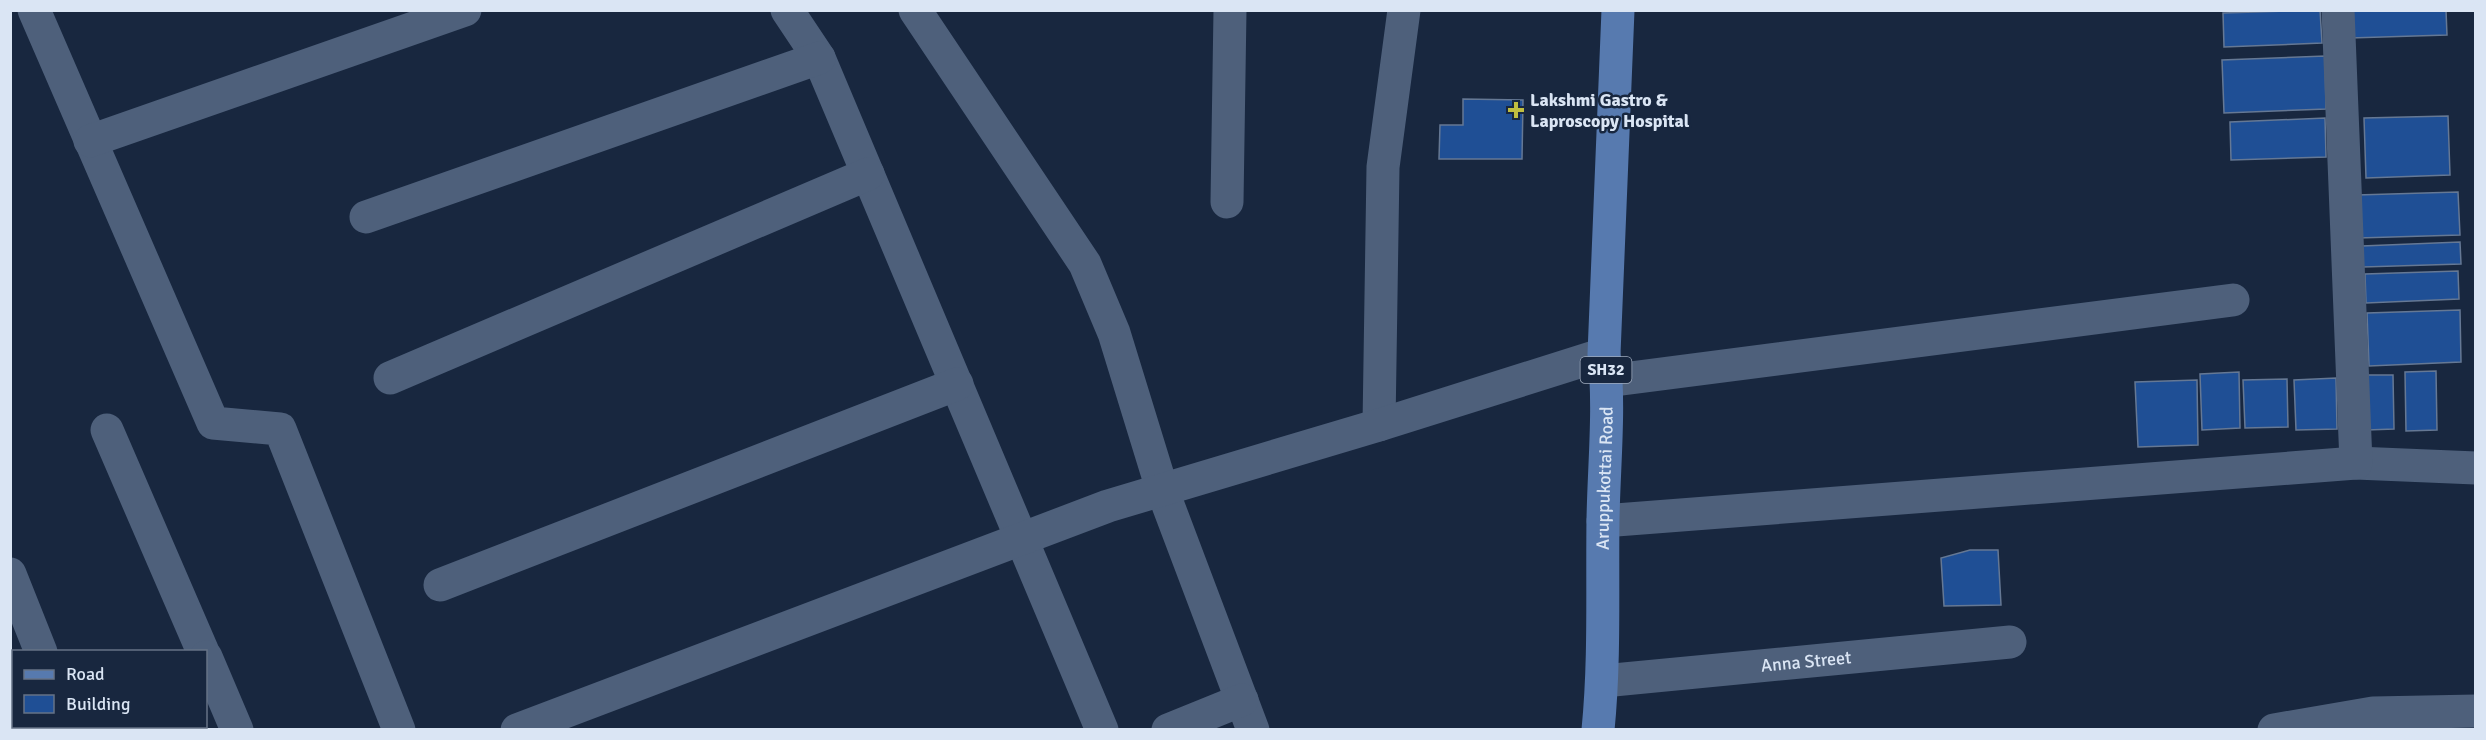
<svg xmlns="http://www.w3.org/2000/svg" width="2486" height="740" font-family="Signika,sans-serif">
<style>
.building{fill:#1f4f95;stroke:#657894;stroke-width:1.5}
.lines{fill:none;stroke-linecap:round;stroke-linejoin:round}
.minor{stroke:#4e607b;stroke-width:33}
.primary{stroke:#577aaf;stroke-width:33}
.poi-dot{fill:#c0be40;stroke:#18273f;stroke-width:2}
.labels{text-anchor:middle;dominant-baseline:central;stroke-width:5;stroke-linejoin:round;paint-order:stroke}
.shield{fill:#18273f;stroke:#a0acbe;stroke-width:1.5}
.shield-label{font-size:16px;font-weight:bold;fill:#dae5f4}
.poi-label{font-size:18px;font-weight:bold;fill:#dae5f4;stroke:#18273f;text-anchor:start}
.street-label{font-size:18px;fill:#dae5f4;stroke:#18273f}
</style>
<rect width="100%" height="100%" fill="#18273f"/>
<!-- building -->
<g class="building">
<polygon points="2320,10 2322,43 2224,47 2223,13"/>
<polygon points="2349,10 2446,10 2447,35 2350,38"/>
<polygon points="2325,56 2326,109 2224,113 2222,60"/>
<polygon points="1463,99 1523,100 1522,159 1439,159 1440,125 1463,125"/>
<polygon points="2448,116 2450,175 2366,178 2364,118"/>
<polygon points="2325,118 2326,157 2231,160 2230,122"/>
<polygon points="2458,192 2460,235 2358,238 2357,195"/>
<polygon points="2460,242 2461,264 2363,267 2362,246"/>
<polygon points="2458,271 2459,299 2366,303 2365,274"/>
<polygon points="2460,310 2461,362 2369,366 2367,313"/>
<polygon points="2436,371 2437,430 2406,431 2405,372"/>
<polygon points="2239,372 2240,428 2202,430 2200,374"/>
<polygon points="2365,375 2393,375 2394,429 2367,430"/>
<polygon points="2336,378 2337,429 2296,430 2294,380"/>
<polygon points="2287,379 2288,427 2245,428 2243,380"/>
<polygon points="2197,380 2198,445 2138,447 2135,382"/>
<polygon points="1970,550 1998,550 2001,605 1944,606 1941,558"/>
</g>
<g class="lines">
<!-- minor -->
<g class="minor">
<polyline points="34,10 213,423 280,429 399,730"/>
<polyline points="787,10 819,58 1102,730"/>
<polyline points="915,10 1085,264 1114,333 1162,489 1253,730"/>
<polyline points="90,141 465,10"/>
<polyline points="1227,202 1230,10"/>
<polyline points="366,217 819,58"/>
<polyline points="390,378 868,174"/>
<polyline points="1607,381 2233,300"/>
<polyline points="1379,425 1383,167 1404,10"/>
<polyline points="107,430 203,652"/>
<polyline points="2356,463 2476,468"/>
<polyline points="1603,521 2356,463 2338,10"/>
<polyline points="10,574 41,652"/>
<polyline points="440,585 957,384"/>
<polyline points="206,657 237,730"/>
<path id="s1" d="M1603,681l407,-39"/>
<polyline points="71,726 72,730"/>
<polyline points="517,730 1108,506 1379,425 1604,354"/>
<polyline points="1168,730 1242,700"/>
<polyline points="2274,730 2373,713 2476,711"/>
</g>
<!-- primary -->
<path class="primary" id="s2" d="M1598,730c7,-71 4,-141 5,-211 1,-55 7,-111 1,-165l14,-344"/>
</g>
<!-- markers -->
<path class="poi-dot" d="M1513 101h6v6h6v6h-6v6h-6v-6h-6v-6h6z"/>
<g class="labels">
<!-- shield labels -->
<rect class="shield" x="1580.5" y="357" width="51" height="26" rx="4.5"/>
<g class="shield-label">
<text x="1606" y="370">SH32</text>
</g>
<!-- poi labels -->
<g class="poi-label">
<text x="1530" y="100">Lakshmi Gastro &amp;<tspan x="1530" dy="21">Laproscopy Hospital</tspan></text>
</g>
<!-- street labels -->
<g class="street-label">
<text stroke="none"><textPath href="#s2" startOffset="252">Aruppukottai Road</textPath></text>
<text stroke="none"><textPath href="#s1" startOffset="204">Anna Street</textPath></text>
</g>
</g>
<!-- border -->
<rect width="2486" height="740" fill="none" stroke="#dae5f4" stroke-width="24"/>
<!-- legend -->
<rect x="12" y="650" width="195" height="78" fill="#18273f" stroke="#667387" stroke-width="1.5"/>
<rect x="24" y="670" width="30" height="9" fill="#577aaf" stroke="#667387" stroke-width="1.5"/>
<text x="66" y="680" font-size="18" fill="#dae5f4">Road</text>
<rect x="24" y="695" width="30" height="18" fill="#1f4f95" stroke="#667387" stroke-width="1.5"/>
<text x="66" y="710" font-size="18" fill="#dae5f4">Building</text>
</svg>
